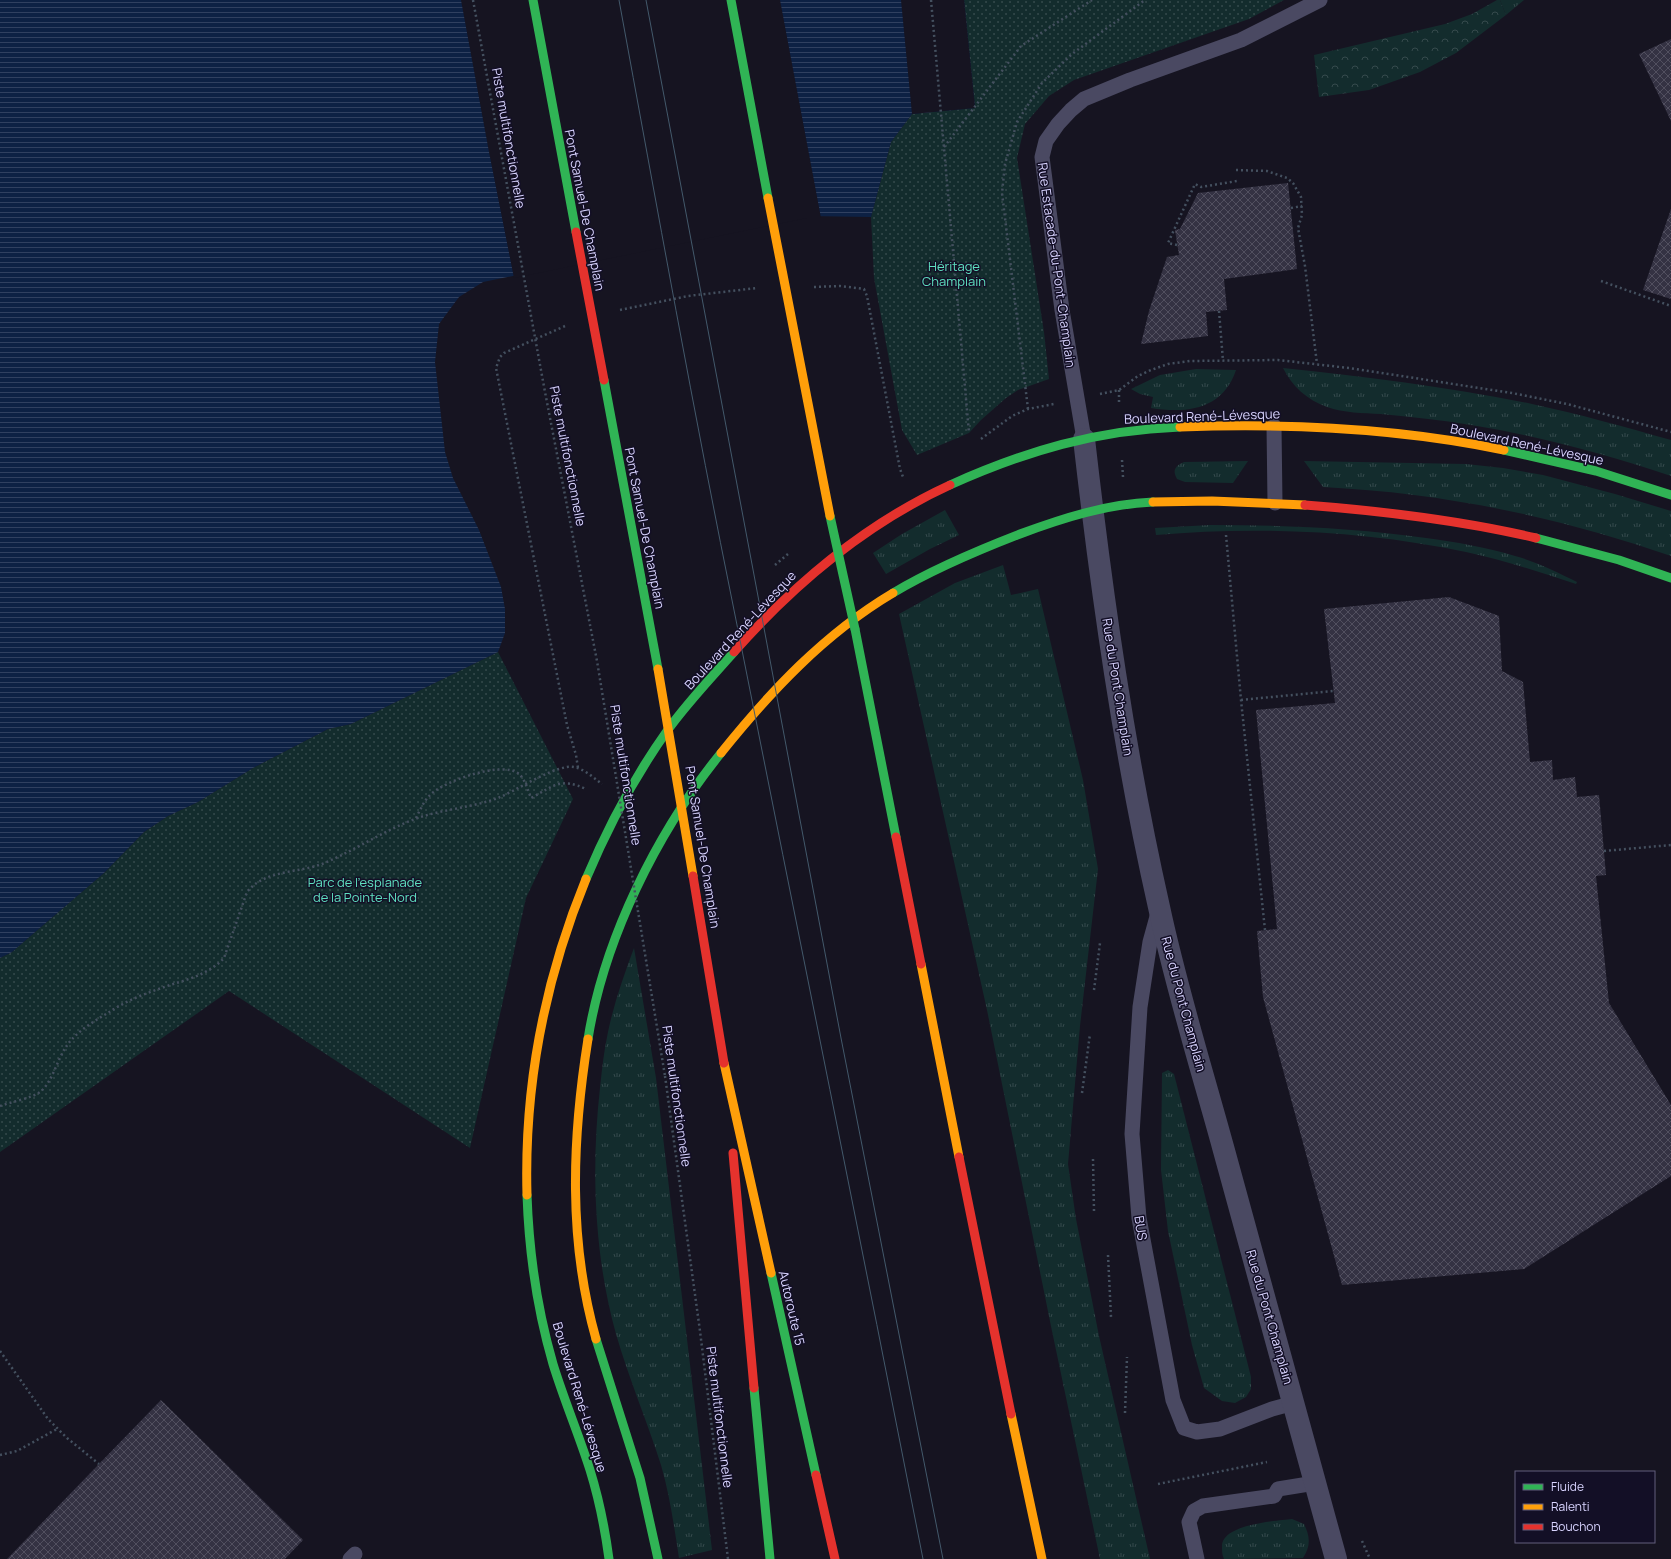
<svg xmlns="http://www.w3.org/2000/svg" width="1671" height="1559" font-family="Manrope,sans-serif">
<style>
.grass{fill:url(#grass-tufts)}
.forest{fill:url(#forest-crowns)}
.park{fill:url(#park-dots)}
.water{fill:url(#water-rules)}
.pier{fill:#161421}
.building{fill:url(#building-cross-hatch)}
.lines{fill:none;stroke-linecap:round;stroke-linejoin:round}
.path{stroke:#44505f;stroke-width:2.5;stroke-dasharray:2 3;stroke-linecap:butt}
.lane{stroke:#4a4962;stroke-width:15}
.street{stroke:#4a4962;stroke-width:22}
.fast{stroke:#30b455;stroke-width:9}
.slow{stroke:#ff9f0a;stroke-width:9}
.jam{stroke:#e5322d;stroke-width:9}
.tram{stroke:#43596b;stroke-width:1}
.path-bridge{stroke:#44505f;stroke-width:2.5;stroke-dasharray:2 3;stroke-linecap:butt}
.fast-bridge{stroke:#30b455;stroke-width:9}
.slow-bridge{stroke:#ff9f0a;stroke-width:9}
.jam-bridge{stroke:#e5322d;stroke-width:9}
.labels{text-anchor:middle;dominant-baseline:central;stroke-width:3;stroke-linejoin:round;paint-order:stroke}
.street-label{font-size:13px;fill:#d9d4ff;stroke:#130f26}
.park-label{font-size:13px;fill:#5fe0c0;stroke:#130f26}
</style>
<defs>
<pattern id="grass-tufts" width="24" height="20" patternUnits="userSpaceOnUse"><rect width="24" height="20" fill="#132c2d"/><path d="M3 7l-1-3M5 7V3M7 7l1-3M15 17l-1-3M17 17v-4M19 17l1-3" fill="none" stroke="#354a4c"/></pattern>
<pattern id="forest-crowns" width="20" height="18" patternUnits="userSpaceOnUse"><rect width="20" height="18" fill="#132c2d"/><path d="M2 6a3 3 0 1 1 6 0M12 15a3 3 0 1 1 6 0" fill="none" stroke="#354a4c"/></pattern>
<pattern id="park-dots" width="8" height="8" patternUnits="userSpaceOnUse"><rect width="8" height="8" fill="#132c2d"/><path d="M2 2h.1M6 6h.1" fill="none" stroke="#354a4c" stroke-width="1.8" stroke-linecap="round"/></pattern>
<pattern id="water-rules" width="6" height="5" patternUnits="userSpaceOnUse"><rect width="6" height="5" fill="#0d2144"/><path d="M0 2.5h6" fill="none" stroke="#304060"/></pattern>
<pattern id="building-cross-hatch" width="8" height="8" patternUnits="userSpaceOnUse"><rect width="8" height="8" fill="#343243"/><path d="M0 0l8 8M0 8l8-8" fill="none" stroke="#514f5f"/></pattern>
</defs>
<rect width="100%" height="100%" fill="#161421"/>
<!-- grass -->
<g class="grass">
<polygon points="1500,0 1524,0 1506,15"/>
<path d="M1283,368c83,9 167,19 249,36 47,10 93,23 139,36v36c-65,-22 -132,-40 -200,-51 -30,-5 -60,-8 -90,-11 -18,-1 -37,-1 -54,-7 -20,-7 -35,-21 -44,-39z"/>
<path d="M1196,369l40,1c-13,39 -48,44 -85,38l2,-11 -13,-3 -9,-5 29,-14z"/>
<path d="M1248,461l-15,22 -48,-1 -8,-3c-5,-9 -2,-13 7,-17z"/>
<path d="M1304,461l162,3 37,4 40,7 72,19 56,17v45c-83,-29 -170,-50 -257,-61 -30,-4 -61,-6 -91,-8z"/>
<polygon points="945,510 959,535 930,549 886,574 873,553 902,534"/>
<path d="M1210,525c72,0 144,3 216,13 29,4 60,9 89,18 22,6 42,16 62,26l-1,2c-36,-12 -73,-24 -110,-32 -101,-21 -207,-26 -310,-17l-1,-7z"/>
<polygon points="1003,565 1011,595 1038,589 1083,780 1098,869 1080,1026 1068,1164 1076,1219 1099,1336 1150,1559 1100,1559 1052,1331 987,1010 899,614 955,583"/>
<path d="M634,948l22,130 56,472 -33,8c-5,-32 -9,-62 -18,-93 -14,-44 -32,-86 -45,-131 -22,-79 -25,-165 -16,-246 2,-19 4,-38 8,-56 6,-29 16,-57 26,-84z"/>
<polygon points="1168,1070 1174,1074 1251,1377 1251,1389 1246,1397 1235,1403 1222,1401 1204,1388 1192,1345 1168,1231 1161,1170 1162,1073"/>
<path d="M1292,1519l12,5c6,12 7,22 -1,34l-79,1c-2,-4 -2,-8 -2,-12 -1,-23 54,-26 70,-28z"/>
</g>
<!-- forest -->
<polygon class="forest" points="1497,0 1500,0 1506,15 1456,53 1420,72 1369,90 1319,97 1314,55 1445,24 1472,14"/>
<!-- park -->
<g class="park">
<polygon points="964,0 1284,0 1249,19 1074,80 1049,96 1025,124 1017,158 1044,332 1049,379 1018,390 1006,398 981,420 969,433 917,455 902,430 874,278 871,217 891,142 912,114 975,107"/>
<polygon points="498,652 573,799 526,898 470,1148 229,991 0,1152 0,958 12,952 41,927 104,873 144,832 168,816 198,802 253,768 328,729 351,724"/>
</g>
<!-- water -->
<polygon class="water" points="0,0 964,0 975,108 912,114 891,142 871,217 806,216 483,282 459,297 439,324 435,362 445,452 453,478 479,530 501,587 505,609 505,633 498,652 351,724 328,729 253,768 198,802 168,816 144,832 104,873 41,927 12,952 0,958"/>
<!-- pier -->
<g class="pier">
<polygon points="461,0 780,0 821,218 807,218 514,278 489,152"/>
<polygon points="901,0 964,0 975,108 912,114"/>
</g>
<!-- building -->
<g class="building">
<polygon points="1671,39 1671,121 1639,54"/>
<polygon points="1288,183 1297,269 1224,279 1227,310 1206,312 1208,336 1141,344 1149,311 1167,257 1179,255 1175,230 1180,229 1198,193"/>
<polygon points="1671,209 1671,299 1643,290"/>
<polygon points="1449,597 1499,616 1502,671 1523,682 1530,762 1552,760 1553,780 1575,777 1577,797 1599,795 1606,875 1596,876 1609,1003 1671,1105 1671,1176 1524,1269 1342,1285 1263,997 1257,931 1277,929 1256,710 1335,703 1324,609"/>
<polygon points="161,1400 303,1540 285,1559 7,1559"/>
</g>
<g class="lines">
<!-- path -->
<g class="path">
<polyline points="931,0 969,433"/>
<polyline points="944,147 1021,46 1092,0"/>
<polyline points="1236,170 1267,171 1287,178 1293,183 1301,197 1302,215 1298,228 1305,266 1317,364"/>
<polyline points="1291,208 1302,206"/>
<polyline points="1177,245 1168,243 1195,184 1201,187 1237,181"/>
<polyline points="1601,281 1671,306"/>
<polyline points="814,287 840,286 864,289 867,296 900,469 903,477"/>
<polyline points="620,310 688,296 757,288"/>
<polyline points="1219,311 1223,361"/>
<polyline points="565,326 504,353 500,357 496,368 567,725 576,755 578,768"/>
<polyline points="1119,390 1119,403"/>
<polyline points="1100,394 1119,390 1138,376 1151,370 1168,364 1190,361 1278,360 1349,368 1512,393 1567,404 1671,432"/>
<polyline points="1028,409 1002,193 1005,164 1017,122 1042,83 1072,54 1145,0"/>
<polyline points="981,439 1012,416 1028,409 1054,404"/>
<polyline points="1122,460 1123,477"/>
<polyline points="1226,535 1241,700 1265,930"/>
<polyline points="775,565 788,554"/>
<polyline points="1241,700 1333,691"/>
<path d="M416,818c4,-8 8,-17 14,-23 14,-14 73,-35 89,-21 6,5 9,17 12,24 23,-12 29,-21 55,-9"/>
<polyline points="1604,851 1671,845"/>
<polyline points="1094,990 1100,943"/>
<polyline points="665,1076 700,1331 728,1559"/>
<polyline points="1082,1093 1090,1034"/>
<path d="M0,1106c11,-4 32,-8 40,-14 12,-9 17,-32 26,-45 9,-15 30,-27 45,-36 18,-12 39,-19 59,-26 19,-6 39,-11 54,-27l23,-66c17,-22 51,-19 75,-28 32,-13 61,-33 93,-45 27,-10 56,-11 83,-21 21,-9 47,-27 69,-31 14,-2 25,10 35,17"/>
<polyline points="1093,1159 1094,1211"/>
<polyline points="1108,1255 1111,1317"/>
<polyline points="0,1351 48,1419 67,1438 99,1464"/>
<polyline points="1125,1413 1127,1357"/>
<polyline points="0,1455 17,1451 57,1429"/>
<polyline points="1158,1484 1267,1462"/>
<polyline points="1362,1541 1370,1559"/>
</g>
<!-- lane -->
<g class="lane">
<polyline points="1274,426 1275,503"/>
<polyline points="1084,439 1062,310 1042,157 1046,141 1058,124 1071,110 1084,99 1130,80 1241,40 1320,0"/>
<polyline points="1158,913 1150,942 1140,1007 1132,1134 1139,1218 1173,1400 1184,1428 1197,1432 1220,1429 1272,1409 1294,1403"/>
<polyline points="350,1559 355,1554"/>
<polyline points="1197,1559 1189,1522 1194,1511 1203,1506 1274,1496 1278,1489 1315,1483"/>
</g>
<!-- street -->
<path class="street" d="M1084,439c18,157 40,313 75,468 17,80 42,160 64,240 38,137 76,274 113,412"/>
<!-- fast -->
<g class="fast">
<polyline points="731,0 768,198"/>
<polyline points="1504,450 1596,471 1671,495"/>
<path d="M950,485c76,-34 146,-55 230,-58"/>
<polyline points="1536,538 1619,560 1671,578"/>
<path d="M893,593c40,-24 83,-42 127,-59 43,-16 87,-30 133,-32"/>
<polyline points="855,629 896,837"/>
<path d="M586,879c21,-50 49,-103 81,-148 20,-28 44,-53 67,-79"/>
<path d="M588,1039c16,-100 69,-207 133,-286"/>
<path d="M527,1195c2,57 10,114 26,169 11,36 26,71 37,106 9,29 15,59 19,89"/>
<polyline points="771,1273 816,1475"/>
<polyline points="596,1339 640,1478 658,1559"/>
<polyline points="754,1388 770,1559"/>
</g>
<!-- slow -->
<g class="slow">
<path d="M1180,427c108,-4 218,1 324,23"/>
<polyline points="1153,502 1212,501 1305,505"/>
<path d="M721,753c49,-61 103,-119 172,-160"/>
<polyline points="921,964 959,1157"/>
<path d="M588,1039c-16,100 -20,201 8,300"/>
<polyline points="724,1063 771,1273"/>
<path d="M527,1195c-3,-109 18,-216 59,-316"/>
<polyline points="1011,1414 1042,1559"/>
</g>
<!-- jam -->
<g class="jam">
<path d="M1305,505c78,6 155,15 231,33"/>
<path d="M734,652c61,-69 131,-128 216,-167"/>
<polyline points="896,837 921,964"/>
<polyline points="733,1153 754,1388"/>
<polyline points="959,1157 1011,1414"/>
<polyline points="816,1475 835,1559"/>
</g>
<!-- tram -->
<g class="tram">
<path d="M619,0c38,207 75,414 117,620 62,313 126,626 187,939"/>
<polyline points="646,0 841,1038 943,1559"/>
</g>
<!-- path-bridge -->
<polyline class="path-bridge" points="473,0 545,392 597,661 665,1076"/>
<!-- fast-bridge -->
<g class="fast-bridge">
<polyline points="533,0 576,232"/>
<polyline points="604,380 658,669"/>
<polyline points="830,516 855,629"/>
</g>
<!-- slow-bridge -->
<g class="slow-bridge">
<polyline points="768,198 830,516"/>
<polyline points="658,669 693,876"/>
</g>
<!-- jam-bridge -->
<g class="jam-bridge">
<polyline points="576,232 604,380"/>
<polyline points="693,876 724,1063"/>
</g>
</g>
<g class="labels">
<!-- street labels -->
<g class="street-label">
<text transform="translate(509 138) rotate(80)">Piste multifonctionnelle</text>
<text transform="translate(585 210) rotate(79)">Pont Samuel-De Champlain</text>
<text transform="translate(1057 265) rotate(82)">Rue Estacade-du-Pont-Champlain</text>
<text transform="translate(1202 416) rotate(-2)">Boulevard René-Lévesque</text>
<text transform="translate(1527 444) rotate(12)">Boulevard René-Lévesque</text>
<text transform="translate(568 456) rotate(79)">Piste multifonctionnelle</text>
<text transform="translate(645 528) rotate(79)">Pont Samuel-De Champlain</text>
<text transform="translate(740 630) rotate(-47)">Boulevard René-Lévesque</text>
<text transform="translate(1118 687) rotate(81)">Rue du Pont Champlain</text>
<text transform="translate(626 775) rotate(81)">Piste multifonctionnelle</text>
<text transform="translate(703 847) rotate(81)">Pont Samuel-De Champlain</text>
<text transform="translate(1184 1004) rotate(75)">Rue du Pont Champlain</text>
<text transform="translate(677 1096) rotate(82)">Piste multifonctionnelle</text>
<text transform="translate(1141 1228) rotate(81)">BUS</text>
<text transform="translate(792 1308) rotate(77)">Autoroute 15</text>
<text transform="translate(1270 1317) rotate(74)">Rue du Pont Champlain</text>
<text transform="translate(580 1397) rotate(73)">Boulevard René-Lévesque</text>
<text transform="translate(720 1417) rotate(83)">Piste multifonctionnelle</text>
</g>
<!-- park labels -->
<g class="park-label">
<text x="954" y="266">Héritage<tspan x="954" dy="15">Champlain</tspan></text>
<text x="365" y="882">Parc de l'esplanade<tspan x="365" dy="15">de la Pointe-Nord</tspan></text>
</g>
</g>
<!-- legend -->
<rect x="1515" y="1471" width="140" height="72" fill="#130f26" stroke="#625e7d"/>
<rect x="1523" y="1484" width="20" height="6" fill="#30b455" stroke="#625e7d"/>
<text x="1551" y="1491" font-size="12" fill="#d9d4ff">Fluide</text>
<rect x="1523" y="1504" width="20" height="6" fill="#ff9f0a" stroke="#625e7d"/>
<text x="1551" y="1511" font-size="12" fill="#d9d4ff">Ralenti</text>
<rect x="1523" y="1524" width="20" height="6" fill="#e5322d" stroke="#625e7d"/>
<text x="1551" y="1531" font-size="12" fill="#d9d4ff">Bouchon</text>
</svg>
